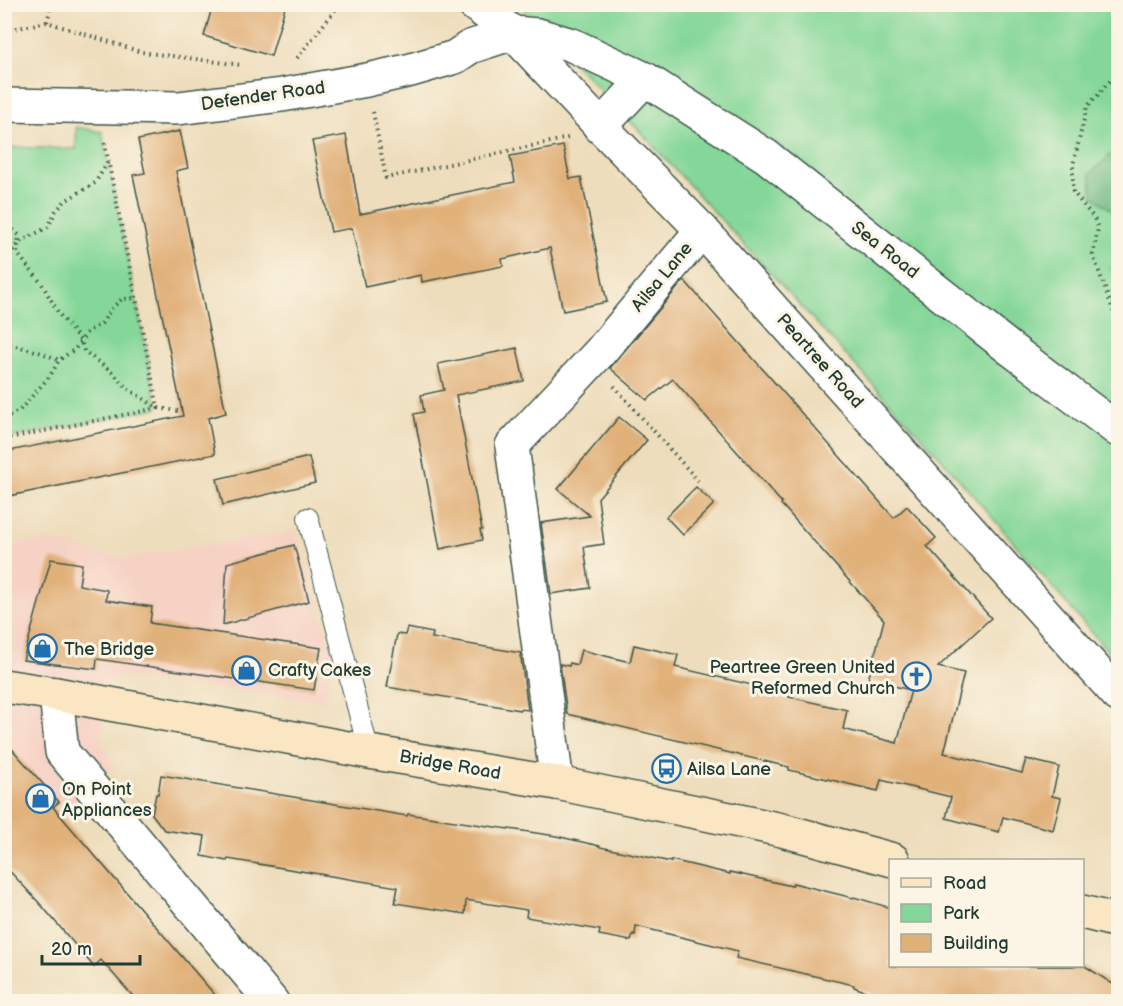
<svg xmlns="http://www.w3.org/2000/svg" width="1123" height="1006" font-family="'Balsamiq Sans',sans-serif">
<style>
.built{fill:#f6d2c4}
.green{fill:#84d798;stroke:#528a66;stroke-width:1.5}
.forest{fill:#6bb880;stroke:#457a5a;stroke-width:1.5}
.building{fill:#e1b17a}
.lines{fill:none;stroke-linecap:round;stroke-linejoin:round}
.lane-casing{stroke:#3e5548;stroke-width:22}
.street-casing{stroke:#3e5548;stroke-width:36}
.secondary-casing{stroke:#3e5548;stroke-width:36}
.path{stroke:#3e5548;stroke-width:4;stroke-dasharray:1.5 4.5;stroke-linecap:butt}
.lane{stroke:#fff;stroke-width:20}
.street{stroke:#fff;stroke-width:33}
.secondary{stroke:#fbe6c4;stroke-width:33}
.labels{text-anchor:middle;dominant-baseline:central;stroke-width:6;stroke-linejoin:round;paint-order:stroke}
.street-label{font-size:18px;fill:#1f3d34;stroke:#fcf5e5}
.poi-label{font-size:18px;fill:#1f3d34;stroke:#fcf5e5;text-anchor:start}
</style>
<rect width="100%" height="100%" fill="#fcf5e5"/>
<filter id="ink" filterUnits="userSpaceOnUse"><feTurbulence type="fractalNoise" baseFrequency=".0167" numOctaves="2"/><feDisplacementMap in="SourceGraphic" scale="12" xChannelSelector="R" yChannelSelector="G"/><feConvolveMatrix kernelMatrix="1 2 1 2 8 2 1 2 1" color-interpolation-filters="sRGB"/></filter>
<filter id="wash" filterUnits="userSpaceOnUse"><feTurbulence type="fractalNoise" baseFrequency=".008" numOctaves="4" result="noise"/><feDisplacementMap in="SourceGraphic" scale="24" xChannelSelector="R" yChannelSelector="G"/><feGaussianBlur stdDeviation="1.35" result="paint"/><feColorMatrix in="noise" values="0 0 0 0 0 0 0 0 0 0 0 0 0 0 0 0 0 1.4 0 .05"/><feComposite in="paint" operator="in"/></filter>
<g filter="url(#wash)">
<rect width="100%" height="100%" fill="#eeddbc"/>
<!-- built -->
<polygon class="built" points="296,530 333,654 327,702 111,675 101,741 115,765 5,872 5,546 47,539 122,558"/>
<!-- green -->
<g class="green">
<polygon points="519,5 1118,5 1118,262 1110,269 1118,278 1118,663 938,455 645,137"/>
<polygon points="76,127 102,132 158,408 5,439 5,147 76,149"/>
</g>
<!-- forest -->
<polygon class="forest" points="1110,155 1118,156 1118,215 1093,196 1090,174"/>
<g id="blocks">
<!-- building -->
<g class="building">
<polygon points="213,4 286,4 271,56 204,36"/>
<polygon points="180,131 188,168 176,171 226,413 208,418 215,454 4,497 4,452 183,416 133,175 145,173 138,140"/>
<polygon points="346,135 360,214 515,182 510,156 563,146 570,179 581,177 607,302 563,311 550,248 502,259 503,266 422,282 421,275 365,287 352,228 331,232 312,141"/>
<polygon points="684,280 894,518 907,506 936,538 927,546 991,618 938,667 964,673 944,753 1022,773 1026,759 1059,767 1052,796 1061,798 1053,830 1003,817 999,832 946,818 951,797 881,780 878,791 789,770 789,767 567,714 560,664 569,666 570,663 577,665 581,650 630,662 634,645 678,655 675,667 790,694 789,697 847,710 843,729 897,743 911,690 868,680 884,620 781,504 782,503 673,379 647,400 610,368"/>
<polygon points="517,348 524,381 456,395 482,530 480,530 482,540 440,549 414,414 424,412 421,395 444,390 438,364"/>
<polygon points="619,417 647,440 598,498 604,544 584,547 590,588 551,594 541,523 590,516 558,489"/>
<polygon points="309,457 315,483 223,505 217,479"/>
<polygon points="696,487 714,504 683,535 666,517"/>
<polygon points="294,545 309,601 223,625 227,563"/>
<polygon points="51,559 82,564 79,585 107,590 106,600 152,607 150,623 321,648 314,690 253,681 244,682 242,680 97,659 96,669 23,660"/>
<polygon points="407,628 433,633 432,638 521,653 520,657 521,658 528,710 520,709 520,710 387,687 397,634 405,635"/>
<polygon points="4,740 59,802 53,807 221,1002 138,1002 101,960 94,967 42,906 4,865"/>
<polygon points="161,775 407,816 408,814 556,836 600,846 600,847 671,862 671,860 730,874 730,872 792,886 793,883 853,898 854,897 891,908 891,966 1085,966 1119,988 1119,1002 894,1002 854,987 854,985 736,958 738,951 636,926 635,935 633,934 631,941 599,935 600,930 526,917 527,910 466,900 465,914 395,903 398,887 228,859 227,861 202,856 205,836 164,830 152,814 156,794 158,794"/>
</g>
</g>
</g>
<g filter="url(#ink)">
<use href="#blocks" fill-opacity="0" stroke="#3e5548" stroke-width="1.5"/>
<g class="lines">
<defs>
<polyline id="lane" points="308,518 369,752"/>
<g id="street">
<polyline points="474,4 513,33 604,130 702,230 1118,695"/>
<polyline points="4,105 178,108 282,95 367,80 411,70 455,57 470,47 513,33 538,35 572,45 645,79 766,156 1008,347 1118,430"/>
<polyline points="600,127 645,79"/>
<polyline points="56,694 62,752 272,1002"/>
<polyline points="557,783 512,446 600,352 702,230"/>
</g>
<g id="secondary">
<polyline points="4,686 56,694 369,752 557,783 782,830 893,860"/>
<polyline points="1082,912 1118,921"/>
</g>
</defs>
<!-- lane casing -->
<use href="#lane" class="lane-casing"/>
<!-- street casing -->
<use href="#street" class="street-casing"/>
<!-- secondary casing -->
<use href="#secondary" class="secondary-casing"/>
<!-- path -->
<g class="path">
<polyline points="47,22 52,4"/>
<polyline points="4,31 47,22 141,52 241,65"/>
<polyline points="297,58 340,4"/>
<polyline points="1118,72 1087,107 1073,165 1073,192 1094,218 1098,228 1093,255 1118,324"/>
<polyline points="373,112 386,178 568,138"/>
<polyline points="4,222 19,235 17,253 42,284 59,314 81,341 84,351 113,373 128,389 158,408 178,411"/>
<polyline points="4,258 9,256 18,243 48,227 56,211 65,201 95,183 108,162"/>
<path d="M4,344c20,3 37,8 55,16l16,-11 12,-17 15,-9 9,-14 11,-10 13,-1"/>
<polyline points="614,386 698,481"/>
<polyline points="4,418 19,411 50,376 59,360"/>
<polyline points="4,439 158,408 104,140"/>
</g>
<!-- lane -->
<use href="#lane" class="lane"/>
<!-- street -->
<use href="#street" class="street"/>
<!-- secondary -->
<use href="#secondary" class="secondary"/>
</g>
</g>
<!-- icons -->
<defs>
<symbol id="shop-ring" viewBox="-11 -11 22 22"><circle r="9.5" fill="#fcf5e5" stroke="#1f6fb2" stroke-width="1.5"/><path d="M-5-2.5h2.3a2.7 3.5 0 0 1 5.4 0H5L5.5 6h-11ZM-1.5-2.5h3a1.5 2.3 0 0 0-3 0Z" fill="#1f6fb2"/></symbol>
<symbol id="church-ring" viewBox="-11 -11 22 22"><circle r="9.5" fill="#fcf5e5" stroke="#1f6fb2" stroke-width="1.5"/><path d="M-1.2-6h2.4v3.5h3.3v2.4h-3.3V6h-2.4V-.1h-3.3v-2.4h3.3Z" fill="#1f6fb2"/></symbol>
<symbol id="bus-ring" viewBox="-11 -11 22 22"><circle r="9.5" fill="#fcf5e5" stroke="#1f6fb2" stroke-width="1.5"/><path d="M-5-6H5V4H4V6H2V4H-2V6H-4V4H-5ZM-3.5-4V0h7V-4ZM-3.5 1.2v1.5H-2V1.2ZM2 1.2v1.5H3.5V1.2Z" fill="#1f6fb2"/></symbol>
</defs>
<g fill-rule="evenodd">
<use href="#shop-ring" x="26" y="632" width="33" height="33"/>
<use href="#shop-ring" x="230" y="654" width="33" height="33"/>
<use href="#church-ring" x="900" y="660" width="33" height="33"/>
<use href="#bus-ring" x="650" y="752" width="33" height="33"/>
<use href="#shop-ring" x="24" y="782" width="33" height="33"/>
</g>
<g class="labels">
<!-- street labels -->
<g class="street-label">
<text transform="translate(263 96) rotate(-8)">Defender Road</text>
<text transform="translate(885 250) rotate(38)">Sea Road</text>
<text transform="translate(662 277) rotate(-50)">Ailsa Lane</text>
<text transform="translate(820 361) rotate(48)">Peartree Road</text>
<text transform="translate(450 765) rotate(10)">Bridge Road</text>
</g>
<!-- poi labels -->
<g class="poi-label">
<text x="64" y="649">The Bridge</text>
<text x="895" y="667" text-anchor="end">Peartree Green United<tspan x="895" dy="21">Reformed Church</tspan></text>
<text x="268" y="670">Crafty Cakes</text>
<text x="687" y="769">Ailsa Lane</text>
<text x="62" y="789">On Point<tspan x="62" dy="21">Appliances</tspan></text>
</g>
</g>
<!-- margin -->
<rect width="1123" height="1006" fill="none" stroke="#fcf5e5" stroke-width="24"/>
<!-- legend -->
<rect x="889" y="859" width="195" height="108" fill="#fcf5e5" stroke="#a4ab9e" stroke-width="1.5"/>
<rect x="901" y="878" width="30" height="9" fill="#fbe6c4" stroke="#a4ab9e" stroke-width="1.5"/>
<text x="943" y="889" font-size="18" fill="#1f3d34">Road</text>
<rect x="901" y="904" width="30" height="18" fill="#84d798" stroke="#a4ab9e" stroke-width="1.5"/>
<text x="943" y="919" font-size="18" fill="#1f3d34">Park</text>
<rect x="901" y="934" width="30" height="18" fill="#e1b17a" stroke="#a4ab9e" stroke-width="1.5"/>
<text x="943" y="949" font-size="18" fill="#1f3d34">Building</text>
<!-- scale -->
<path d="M42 955v9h98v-9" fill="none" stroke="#1f3d34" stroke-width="3"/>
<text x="51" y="955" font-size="18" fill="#1f3d34" stroke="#fcf5e5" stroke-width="4.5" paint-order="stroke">20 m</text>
</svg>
